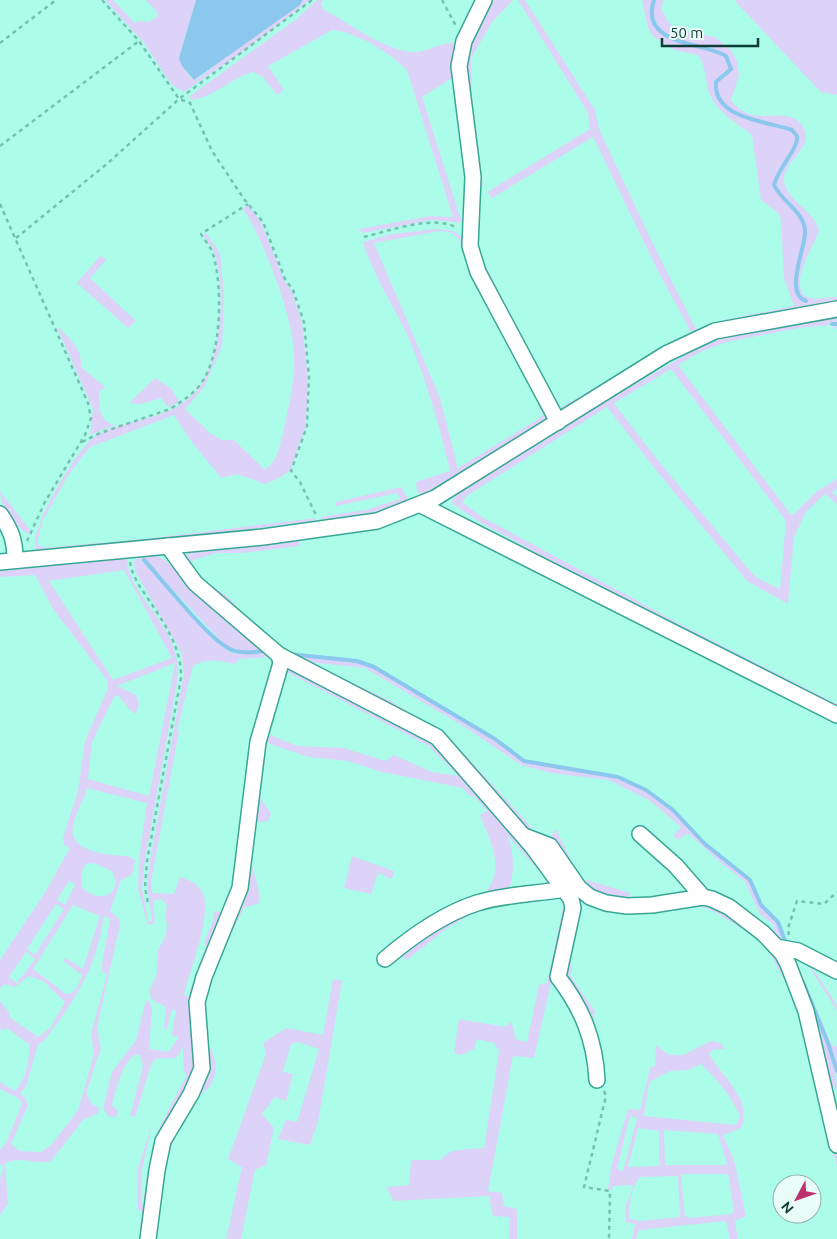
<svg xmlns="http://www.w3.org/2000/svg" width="837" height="1239" font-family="Ubuntu,sans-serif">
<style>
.green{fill:#ddd2f8;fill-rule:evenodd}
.water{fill:#8cc7ee}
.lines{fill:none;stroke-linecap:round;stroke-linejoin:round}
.stream{stroke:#8cc7ee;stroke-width:4}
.minor-casing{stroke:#37a793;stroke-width:18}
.path{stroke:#78bfaf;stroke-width:2.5;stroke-dasharray:4 4;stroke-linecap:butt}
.minor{stroke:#fff;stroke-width:15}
</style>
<rect width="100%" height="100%" fill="#abfdea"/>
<!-- green -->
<g class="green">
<polygon points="105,0 113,0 135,23 140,21 149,22 158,16 157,12 146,0 196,0 183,43 182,66 191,78 200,77 233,51 300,5 303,0 310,0 245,50 184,92 171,84 143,42"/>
<path d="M317,0h6l-2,4 3,6c25,13 58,38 85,42 18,2 31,-11 49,-9l-1,32 -35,22 38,120 7,3 -2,3 -34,-3 -68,13 -5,-4 73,-13 22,1 -46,-147 -16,-14 -22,-14 -24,-10 -13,-2 -64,36 16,24 -7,5 -15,-19 -10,-4c-21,7 -38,24 -59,28l-3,-2v-2l105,-76z"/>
<path d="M491,0h22l-20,21 -22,37 1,40 11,88 -4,-2 -12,-115c1,-30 10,-43 24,-69z"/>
<path d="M518,0h7l70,110 4,19 54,115 43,85 28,-9 70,-14 -10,-28 -3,-58 -2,-6 -18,-14 -9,-65c-15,-12 -33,-21 -42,-40 -6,-13 -3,-29 -12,-40l-24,-5 -21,-14 -5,-8 -6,-28h10c-13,46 49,42 73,57l5,11 -15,13c-2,38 50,42 77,50l5,6 -1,9 -17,23 -6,17c7,13 28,26 30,39 5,24 -20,53 -2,75l6,2c-22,-20 -2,-44 -1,-69 2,-20 -23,-31 -31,-48 5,-18 26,-35 23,-49l-5,-7c-25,-8 -78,-10 -76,-47l15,-13c-5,-23 -26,-21 -44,-25 -21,-4 -41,-22 -33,-44h9l-3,8 7,14 9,8 38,7 16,13 6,11 2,14 -8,25c21,30 51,5 68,22 22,22 -15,37 -15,57 0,21 31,31 35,52 -4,13 -35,59 -9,67 7,2 19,-1 27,-1v6l-106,18 -168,89h-5l-48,-89 -34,-70 1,-12 5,20 78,149 131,-76 -33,-61 -65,-134 -101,61 -5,-6 103,-63 -2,-16z"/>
<polygon points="734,0 837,0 837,95 821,92 814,85"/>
<path d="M248,205l13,17 23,58 8,11 10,31 6,57 -2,47 -16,45 -13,8 -12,5 -28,-10 -16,4 -30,-37 -17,-26 -84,32 -21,27 -27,48 -5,22 8,4 108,-10 163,-20 -3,3 -149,19 -125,12 -3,-3c-9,-17 41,-100 57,-111 24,-17 59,-16 85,-32 10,-6 21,-16 26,-26 17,-31 23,-96 9,-130 -2,-5 -7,-10 -10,-15l3,-2 14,20 4,42 -2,51 -18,41 -19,22 26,25 11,6h12l30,29c13,-4 16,-25 19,-36 5,-25 12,-51 11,-76 0,-38 -30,-117 -51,-148z"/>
<path d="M436,229l17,2 13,9 82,174 -2,6 -9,7 -115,68 -5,-4 -1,-9 34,-11c-10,-43 -22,-84 -38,-125 -15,-36 -38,-67 -49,-104l29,-8zM440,231l12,2 7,6 12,33 56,105 16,38 -3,3 -82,50 -18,-70 -66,-155z"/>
<polygon points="100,256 107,259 90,278 136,321 128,328 77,283"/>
<path d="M837,316v7l-7,-1v3h7v4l-7,-4 -31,3 -73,14 -26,10 -22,13 114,151 24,-24 21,-13v10l-5,3 5,5v7l-12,-10 -19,18 -12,25 -6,67 -41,-23 -96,-117 -44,-57 -128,81 -12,8 -5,6 20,15 200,108 155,79v4l-248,-127 -108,-58 -28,-19 -1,-4 3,-5 113,-72 124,-72 35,-15zM671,369l115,152 -6,68 -23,-11 -6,-6 -95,-114 -42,-55z"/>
<path d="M56,325c12,12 27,23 25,42l24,20 -6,4c0,15 -1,30 16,34l-25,10 3,-26z"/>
<polygon points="155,378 172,389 179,402 168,407 161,398 141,404 129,403"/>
<polygon points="401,487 408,499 403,504 361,516 323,520 320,517 366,510 400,499 397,493 336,506 336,502"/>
<path d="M0,491l30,39 -1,4c-15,-6 -29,-28 -29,-43z"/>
<path d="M299,538l1,8 -58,7h-25l-24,7 -2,5c5,16 24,21 37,32 5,4 9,10 13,15l-3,4 -44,-38 -11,-17 2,-5 7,-5z"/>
<path d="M154,555l11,5 111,100 -39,227 -32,79 -7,102 -27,52 -26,119h-5l1,-28 -3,-1 -1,-39 15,-47 -10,46 -1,34 2,1 5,-34 10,-41 29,-55 -4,-5v-23c-8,18 -13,9 -28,12l-4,6 -16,52 -5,-1 13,-50 -3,-11h-6c-13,12 -18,34 -22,50l6,6 -1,5 -5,1 -4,-1 -5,-8 9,-36 24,-32 10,-40 4,2 2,6 -3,41 19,3 11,-15h-6l-1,-4 4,-23h-4l-5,19h-3l2,-22 -14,-7 -3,-8 8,-19 1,-23 8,-15 1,-11 -2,-8 2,-11 -5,-6 -9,2 2,20 -3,4 -4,-1 -10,-35 1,-29 8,-57 -60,-15c-3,12 -10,22 -13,34 -10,32 35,32 57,35l4,4 -3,14 -11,5 -11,31 9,8 1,6 -23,103 4,20 -15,45 6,11 7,4 -1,5 -15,7 -32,41c-18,5 -24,-6 -46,2l3,41 -8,11v-36l4,-13 -4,-2v-14l7,-9 15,-38 -4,-5 -18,-9v-7l15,9c11,-13 14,-30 15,-46l-23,-17 -3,2 -4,-1v-28l9,11v5l29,20 12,-9 15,-26 -22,-21 -14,-5 -14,11 -11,-3 -4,5v-29l44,-66 26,-46 -6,-3 -1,-7 15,-47 7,-50 23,-53 -1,-8 -54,-71 -18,-34 -35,2v-6l127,-13c2,44 58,67 50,125l-32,177 -3,29 7,33 3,-1 -5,-37 3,-24 34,-187 -3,-21 -46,-81 -1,-10 5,-4zM143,558l82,87 16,6 22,-1 3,3c-11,0 -25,3 -35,-1 -22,-10 -70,-71 -89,-91zM124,570l48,88 -59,22 -64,-99zM269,657l4,5 -40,220 -9,30 -8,-1 -3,3v7l-9,21 2,4 -18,51 -4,-3c6,-22 27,-79 20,-98 -3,-11 -14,-16 -24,-19l-6,17 -22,-1 -1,-11 28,-150 -2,-2 16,-64c14,-9 27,-5 42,-2l4,-5zM175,663l-26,133 -61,-17 4,-37 22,-45 4,-2 11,14 7,5 3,-10 -3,-9 -19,-9zM94,863l18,8c12,26 -15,33 -30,16v-16l4,-7zM69,881l6,4 -10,20 -8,-5zM56,904l8,5 -29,46 -8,-6zM73,905l27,11 -17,53 -17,-11 -3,3 19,14c-4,10 -5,18 -16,19l-33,-25zM104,916l6,3 -9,51 6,5 -16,59 3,20 -16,56 -26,34 -11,8 -21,-1 -9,-7 17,-39 -4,-9 -4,-2 6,-8 12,-41 6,-4c32,-42 52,-72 60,-125zM26,952l9,7 -18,24 -8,-6z"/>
<polygon points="281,654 364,663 494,740 523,762 607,775 636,785 673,811 705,845 749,881 760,905 778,922 786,946 769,936 775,926 760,914 745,882 715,858 688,833 678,840 673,836 681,827 649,800 609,780 551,773 521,765 465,727 365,668 308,662 389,700 448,736 534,830 549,839 556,829 580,878 630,893 628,902 595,894 488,790 454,748"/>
<path d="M282,666l139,70 13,9 125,144 -92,10 20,-8c18,-25 3,-50 -7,-76l7,-4 -13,-15h-4l-7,-8 -81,-16 -34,-11 -40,-4 -41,-14 -7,55 11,15 -3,8 -13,2c-1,12 -5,25 -4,37 2,15 10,28 8,43l-15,5c-17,35 -41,74 -41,114 0,20 18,34 11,55 -2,9 -7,12 -13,18 -10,12 -20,29 -26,43 -13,31 -14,68 -19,101h-6l12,-83 32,-61 4,-79 35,-100 22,-139zM285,671l144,75 29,30 -26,-4 -38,-17 -9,6 -41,-13 -47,-2 -29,-12zM508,836l38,43 -1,5 -6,3 -30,3c6,-21 5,-34 -1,-54z"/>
<polygon points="534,842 546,848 578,891 594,903 629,907 707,904 726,914 777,952 797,994 813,1044 837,1152 837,1166 818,1097 820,1092 811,1046 797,1004 767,948 749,933 713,911 703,907 622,911 605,910 581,902 570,961 572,968 570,975 596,1013 593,1014 596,1031 593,1030 588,1013 563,972 575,900 563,879"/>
<polygon points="352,856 394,871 392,879 378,873 371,894 344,888"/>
<path d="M565,892l3,7v9l-34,150 -21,-2 -25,135 14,2 2,13 13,3v30h-8l1,-22 -17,-1 -4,-20 -96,5 -6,-14 22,-2 2,-25h29l10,-8 8,-2 26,-2 15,-97 -5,-8 -17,-4 -3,10 -13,6 -7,-2 5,-34 47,8 4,-5 2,2 4,15 11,3 12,-57 8,-2 17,-81 -5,-4 -50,3 -38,9 -1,5 -24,14 -39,31 -12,-8c23,-19 53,-39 83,-48 27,-9 59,-9 87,-12z"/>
<polygon points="796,957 807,960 837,1005 837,1011 808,965 796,960 831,1044 837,1047 837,1067 829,1043 793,959"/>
<path d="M792,959c17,40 45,89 45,132l-2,-4 -5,2z"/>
<polygon points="333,979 342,981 318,1122 310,1145 278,1139 286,1120 297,1122 319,1049 298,1042 291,1044 283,1072 293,1074 286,1101 275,1097 262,1114 274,1128 266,1165 255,1170 241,1239 226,1239 242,1167 228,1159 266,1054 263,1043 286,1028 323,1035"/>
<path d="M711,1041l9,2 5,6h-11l-5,5c12,22 45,46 32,74l-17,7v3l10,22 12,56 -11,5 3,18h-8l-4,-18 -87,9 -3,9h-4l3,-15 -9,-2v-19l3,-3 4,-15 -20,1 -2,4h-3l3,-23 17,-58 12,1 10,-42 5,-3 1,-20 13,10h14zM701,1064c16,15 30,32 39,52l-4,9 -92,-9 4,-28 3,-7 19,-10 18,-1zM630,1116l7,2 -14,53 -6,-2zM638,1128l21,3v35l-31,1zM664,1130l54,4 9,29 -2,2h-60zM681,1174h47l6,37 -3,3 -42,4 -4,-2zM678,1176l2,41 -40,4 -11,-2c0,-13 2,-32 11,-42z"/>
</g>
<!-- water -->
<polygon class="water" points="196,0 303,0 300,5 194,80 182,66 179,58"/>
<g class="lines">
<!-- stream -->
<g class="stream">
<path d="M654,0c-15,45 48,42 72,56l5,13 -15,13c-3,37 51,39 76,48l5,6c2,12 -19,32 -23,49 8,17 32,28 31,48 0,15 -21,61 1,68"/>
<polyline points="832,324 837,324"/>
<path d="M144,560c19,20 66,82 88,90 10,4 24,2 35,1"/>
<polyline points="289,654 357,661 374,667 495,739 524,761 618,777 646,790 673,810 705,844 750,880 761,905 778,922 787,946"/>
<polyline points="803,982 828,1043 837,1071"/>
</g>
<defs>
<g id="minor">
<polyline points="484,0 464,41 459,66 473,177 470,246 478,272 558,422"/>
<polyline points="421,505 837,715"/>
<path d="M0,514c11,16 15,26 15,46"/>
<path d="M168,546l27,37 84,72 158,82 95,109 39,53 2,9 -15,69c24,31 37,63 39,103"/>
<polyline points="0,562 263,537 377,521 435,498 666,354 715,331 837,309"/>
<polyline points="640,834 676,866 703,897"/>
<polyline points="524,836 550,846 579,888 590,897 606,903 627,906 652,905 703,897 712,899 729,907 763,933 782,953 788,964 806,1011 837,1145"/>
<polyline points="776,947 798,951 837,971"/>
<path d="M385,959c27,-23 58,-45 92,-56 28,-9 59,-9 88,-14"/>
<polyline points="148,1239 157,1170 163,1141 191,1094 202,1068 197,1002 204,977 240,888 258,742 281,663 279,655"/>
</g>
</defs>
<!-- minor casing -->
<use href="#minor" class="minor-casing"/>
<!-- path -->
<g class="path">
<polyline points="102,0 139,41 179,99 190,103 212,151 244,199 263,222 285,279 293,290 304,322 309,377 307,426 291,471 300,482 316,515"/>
<polyline points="442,0 456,26"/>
<polyline points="0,43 56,0"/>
<polyline points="0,146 139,41"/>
<polyline points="0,204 88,403 91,418 85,435 45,502 27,541"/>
<path d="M364,237c24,-6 71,-23 93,-9"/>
<polyline points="16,238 108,163 179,99 312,0"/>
<path d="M82,442l18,-9 70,-24c11,-7 22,-14 30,-24 22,-28 23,-98 13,-131 -2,-7 -8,-13 -12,-20l47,-30"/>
<path d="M130,562c2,13 9,24 17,35 16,25 35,50 34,81l-34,183 -2,26 3,17"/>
<polyline points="789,935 788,928 797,901 824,904 837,892"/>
<polyline points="604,1091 606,1096 584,1187 610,1191 609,1239"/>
</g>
<!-- minor -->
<use href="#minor" class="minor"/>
</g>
<!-- north arrow -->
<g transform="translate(797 1199) rotate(229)"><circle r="24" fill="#e9fcf7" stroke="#91b0a9"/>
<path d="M0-4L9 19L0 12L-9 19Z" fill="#bc326f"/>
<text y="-8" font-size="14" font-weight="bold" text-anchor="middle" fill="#0d3d34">N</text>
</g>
<!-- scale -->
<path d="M662 38v8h96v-8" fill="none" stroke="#0d3d34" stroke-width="2.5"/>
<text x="670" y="38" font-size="15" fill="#0d3d34" stroke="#e9fcf7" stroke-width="4" paint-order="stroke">50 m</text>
</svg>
